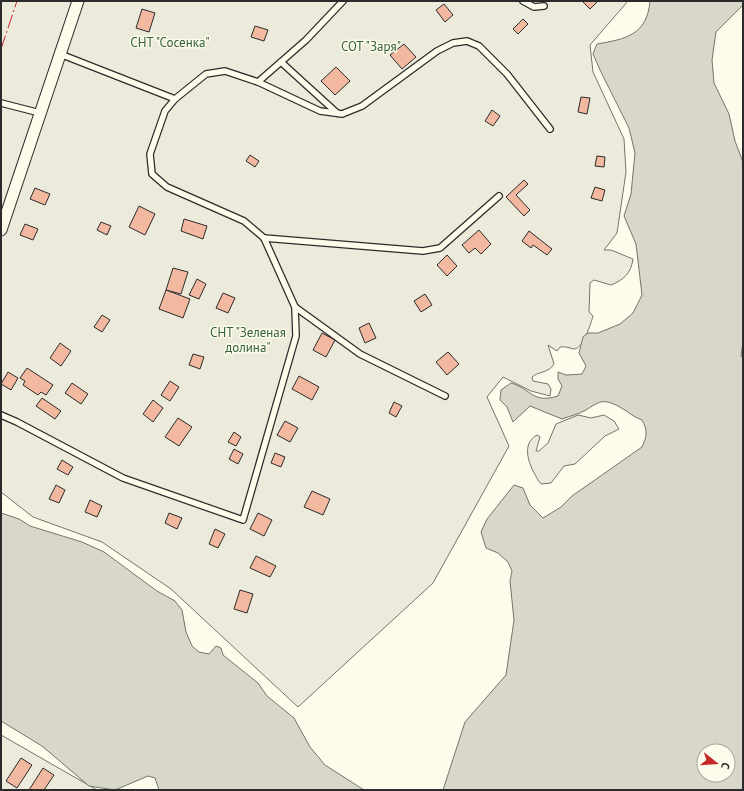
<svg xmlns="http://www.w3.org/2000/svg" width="744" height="791" font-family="'PT Sans',sans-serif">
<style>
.green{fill:#ecebdb;stroke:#74746e}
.water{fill:#d8d7c9;stroke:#74746e;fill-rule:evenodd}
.building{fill:#f2b8a0;stroke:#2b2b2b}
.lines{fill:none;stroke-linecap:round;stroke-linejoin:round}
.lane-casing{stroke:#2b2b2b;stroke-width:8}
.street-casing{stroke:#2b2b2b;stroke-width:13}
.lane{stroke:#fdfbea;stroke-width:5.5}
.street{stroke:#fdfbea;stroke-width:11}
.power{stroke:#c62828;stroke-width:1;stroke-dasharray:14 3 2 3;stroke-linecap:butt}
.labels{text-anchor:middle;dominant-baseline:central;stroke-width:3;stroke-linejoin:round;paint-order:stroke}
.park-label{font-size:13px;fill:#34623c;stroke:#fdfbea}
</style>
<rect width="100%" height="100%" fill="#fdfbea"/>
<!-- green -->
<g class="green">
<path d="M1,1h627l-38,44 3,27 31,67 2,33 -9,61 -13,17h7l22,9c-2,15 -10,21 -22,26l-17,-5 -4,3 -1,29 4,4c-2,7 -10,33 -19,33 -5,-1 -9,-3 -14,-2l-3,4 -9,-6 6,19c-5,9 -15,7 -22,13l1,4 15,3 3,5 -1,7 -19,-5 -28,-14 -16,20 22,49 -76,137 -135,124 -127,-118 -69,-47 -69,-25 -32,-25z"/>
<path d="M578,415l13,3 13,-3 10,6 5,8 -14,7 -30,28 -11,2 -13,17 -10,1c-9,-12 -23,-39 -4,-49l3,2 -4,14h3l9,-8 8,-19z"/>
<polygon points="1,735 97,790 1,790"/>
</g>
<!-- water -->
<g class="water">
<path d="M650,1h93v4l-27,27 -4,28 2,23 15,31 6,27 8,21v180l-2,14 2,2v432h-300l22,-68 41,-47 8,-55 -4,-39 2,-10 -4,-9 -10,-9 -12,-5 -5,-16 6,-13 27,-34 9,3 7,17 13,13 18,-11 11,-11 70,-49c5,-11 6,-16 0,-27 -9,-3 -16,-10 -24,-14 -16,-8 -19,-4 -32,4 -7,4 -16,6 -24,9l-32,-13 -17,16 -6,-15 -7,-7 1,-10 10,-7c21,6 21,21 47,13l4,-10 -4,-7v-7l8,3 16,-1 4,-8 -7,-13 4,-16 5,-4h10l22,-9 13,-11 9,-18 -6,-51 -12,-28 7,-22 4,-41 -6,-25 -28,-56 -8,-18 4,-10c29,-5 50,-9 53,-43zM704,751h24v24h-24z"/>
<polygon points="1,513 19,519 30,526 82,542 104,552 157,591 175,601 182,610 186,632 192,646 199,652 209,654 216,646 221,648 223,655 258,683 267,696 294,718 310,747 325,765 364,790 159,790 155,778 148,776 115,790 89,786 42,746 1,721"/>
</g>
<!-- building -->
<g class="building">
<polygon points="582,1 598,1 590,9"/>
<polygon points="444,4 453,15 445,22 436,10"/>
<polygon points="142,9 155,13 149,32 136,28"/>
<polygon points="523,19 528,24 518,34 513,29"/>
<polygon points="255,26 268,30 264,41 251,37"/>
<polygon points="404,44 416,57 402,69 390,55"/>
<polygon points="336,67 350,81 335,95 321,81"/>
<polygon points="581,97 590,98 587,114 578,112"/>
<polygon points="492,110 500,116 493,126 485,121"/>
<polygon points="250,155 259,161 255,167 246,161"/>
<polygon points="597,156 605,157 604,167 595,166"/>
<polygon points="524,180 528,184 516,195 530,210 524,216 506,197"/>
<polygon points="595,187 605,190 602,201 591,198"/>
<polygon points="35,188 50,194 45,205 30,199"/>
<polygon points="139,206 155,214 145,235 129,227"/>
<polygon points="184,219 207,226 203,239 181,231"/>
<polygon points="101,222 111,226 107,235 97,230"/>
<polygon points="25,224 38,229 33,240 20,235"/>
<polygon points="479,230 491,244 481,254 475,248 469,253 462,245"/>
<polygon points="529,231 552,249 547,255 533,245 531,248 522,241"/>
<polygon points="447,255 457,266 447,276 437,265"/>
<polygon points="173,268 188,272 181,294 166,290"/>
<polygon points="197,279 206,284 199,299 189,295"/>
<polygon points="166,290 190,299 183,318 159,309"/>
<polygon points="223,293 235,298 228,313 216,308"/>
<polygon points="425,294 432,305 421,312 414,301"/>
<polygon points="102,315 110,320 102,332 94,327"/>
<polygon points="369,323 376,338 365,343 359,328"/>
<polygon points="322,333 335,340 326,357 313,350"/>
<polygon points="60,343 71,351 61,366 50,358"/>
<polygon points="448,352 459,364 447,375 436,362"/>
<polygon points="193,354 204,357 200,369 189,365"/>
<polygon points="27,368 53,385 46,395 41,392 38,395 23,385 25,381 20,378"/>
<polygon points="8,372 18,378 11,390 1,384"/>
<polygon points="299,376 319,387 312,400 292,389"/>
<polygon points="170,381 179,387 170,401 161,395"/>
<polygon points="72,383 88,394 81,404 65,393"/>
<polygon points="42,398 61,411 55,419 36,406"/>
<polygon points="153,400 163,408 153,422 143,414"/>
<polygon points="394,402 402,406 396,417 389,413"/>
<polygon points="178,418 192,427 179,446 165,437"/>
<polygon points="285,421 298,428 290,442 277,435"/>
<polygon points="234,432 241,437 236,446 228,442"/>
<polygon points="234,449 243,454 238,464 229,459"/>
<polygon points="275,453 285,457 281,467 271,463"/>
<polygon points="62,460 73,467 68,475 57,469"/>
<polygon points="56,485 65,490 59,503 49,499"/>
<polygon points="312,491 330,499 323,515 304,507"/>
<polygon points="90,500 102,506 97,517 85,512"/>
<polygon points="169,513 182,518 177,529 165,523"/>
<polygon points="258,513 272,520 264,536 250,529"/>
<polygon points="215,529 225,534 218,548 209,544"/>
<polygon points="256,556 276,566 270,577 250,568"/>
<polygon points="240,590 253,594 247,613 234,609"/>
<polygon points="21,758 32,765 17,788 6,781"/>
<polygon points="43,768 54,775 44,790 29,790"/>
</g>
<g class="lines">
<defs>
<g id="lane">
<polyline points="523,1 534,7 544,6"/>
<polyline points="60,54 175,99 206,74 225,71 258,82 306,40 343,1"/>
<polyline points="281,62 337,113"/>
<polyline points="258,82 320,111 342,114 362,106 437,51 453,43 467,41 479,46 507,74 550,129"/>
<polyline points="1,103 40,113"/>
<polyline points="264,238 423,251 440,248 499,196"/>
<polyline points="295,307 360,354 445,396"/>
<polyline points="1,415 17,422 123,478 243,520 296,336 295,307 264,238 244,221 167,187 152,174 150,154 165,111 175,99"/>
</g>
<polyline id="street" points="1,230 78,1"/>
</defs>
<!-- lane casing -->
<use href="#lane" class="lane-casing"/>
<!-- street casing -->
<use href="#street" class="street-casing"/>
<!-- lane -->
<use href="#lane" class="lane"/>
<!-- street -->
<use href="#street" class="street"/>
<!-- power -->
<polyline class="power" points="1,49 17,1"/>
</g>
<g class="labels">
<!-- park labels -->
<g class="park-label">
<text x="170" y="42">СНТ "Сосенка"</text>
<text x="371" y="46">СОТ "Заря"</text>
<text x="248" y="332">СНТ "Зеленая<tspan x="248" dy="15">долина"</tspan></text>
</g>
</g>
<!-- border -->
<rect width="744" height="791" fill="none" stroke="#2b2b2b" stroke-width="4"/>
<!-- north arrow -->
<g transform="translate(716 763) rotate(107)"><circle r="19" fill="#fdfbea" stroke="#a9a89e"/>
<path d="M0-3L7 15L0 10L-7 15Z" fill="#c62828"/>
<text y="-6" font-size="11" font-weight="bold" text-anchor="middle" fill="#2b2b2b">С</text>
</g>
</svg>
